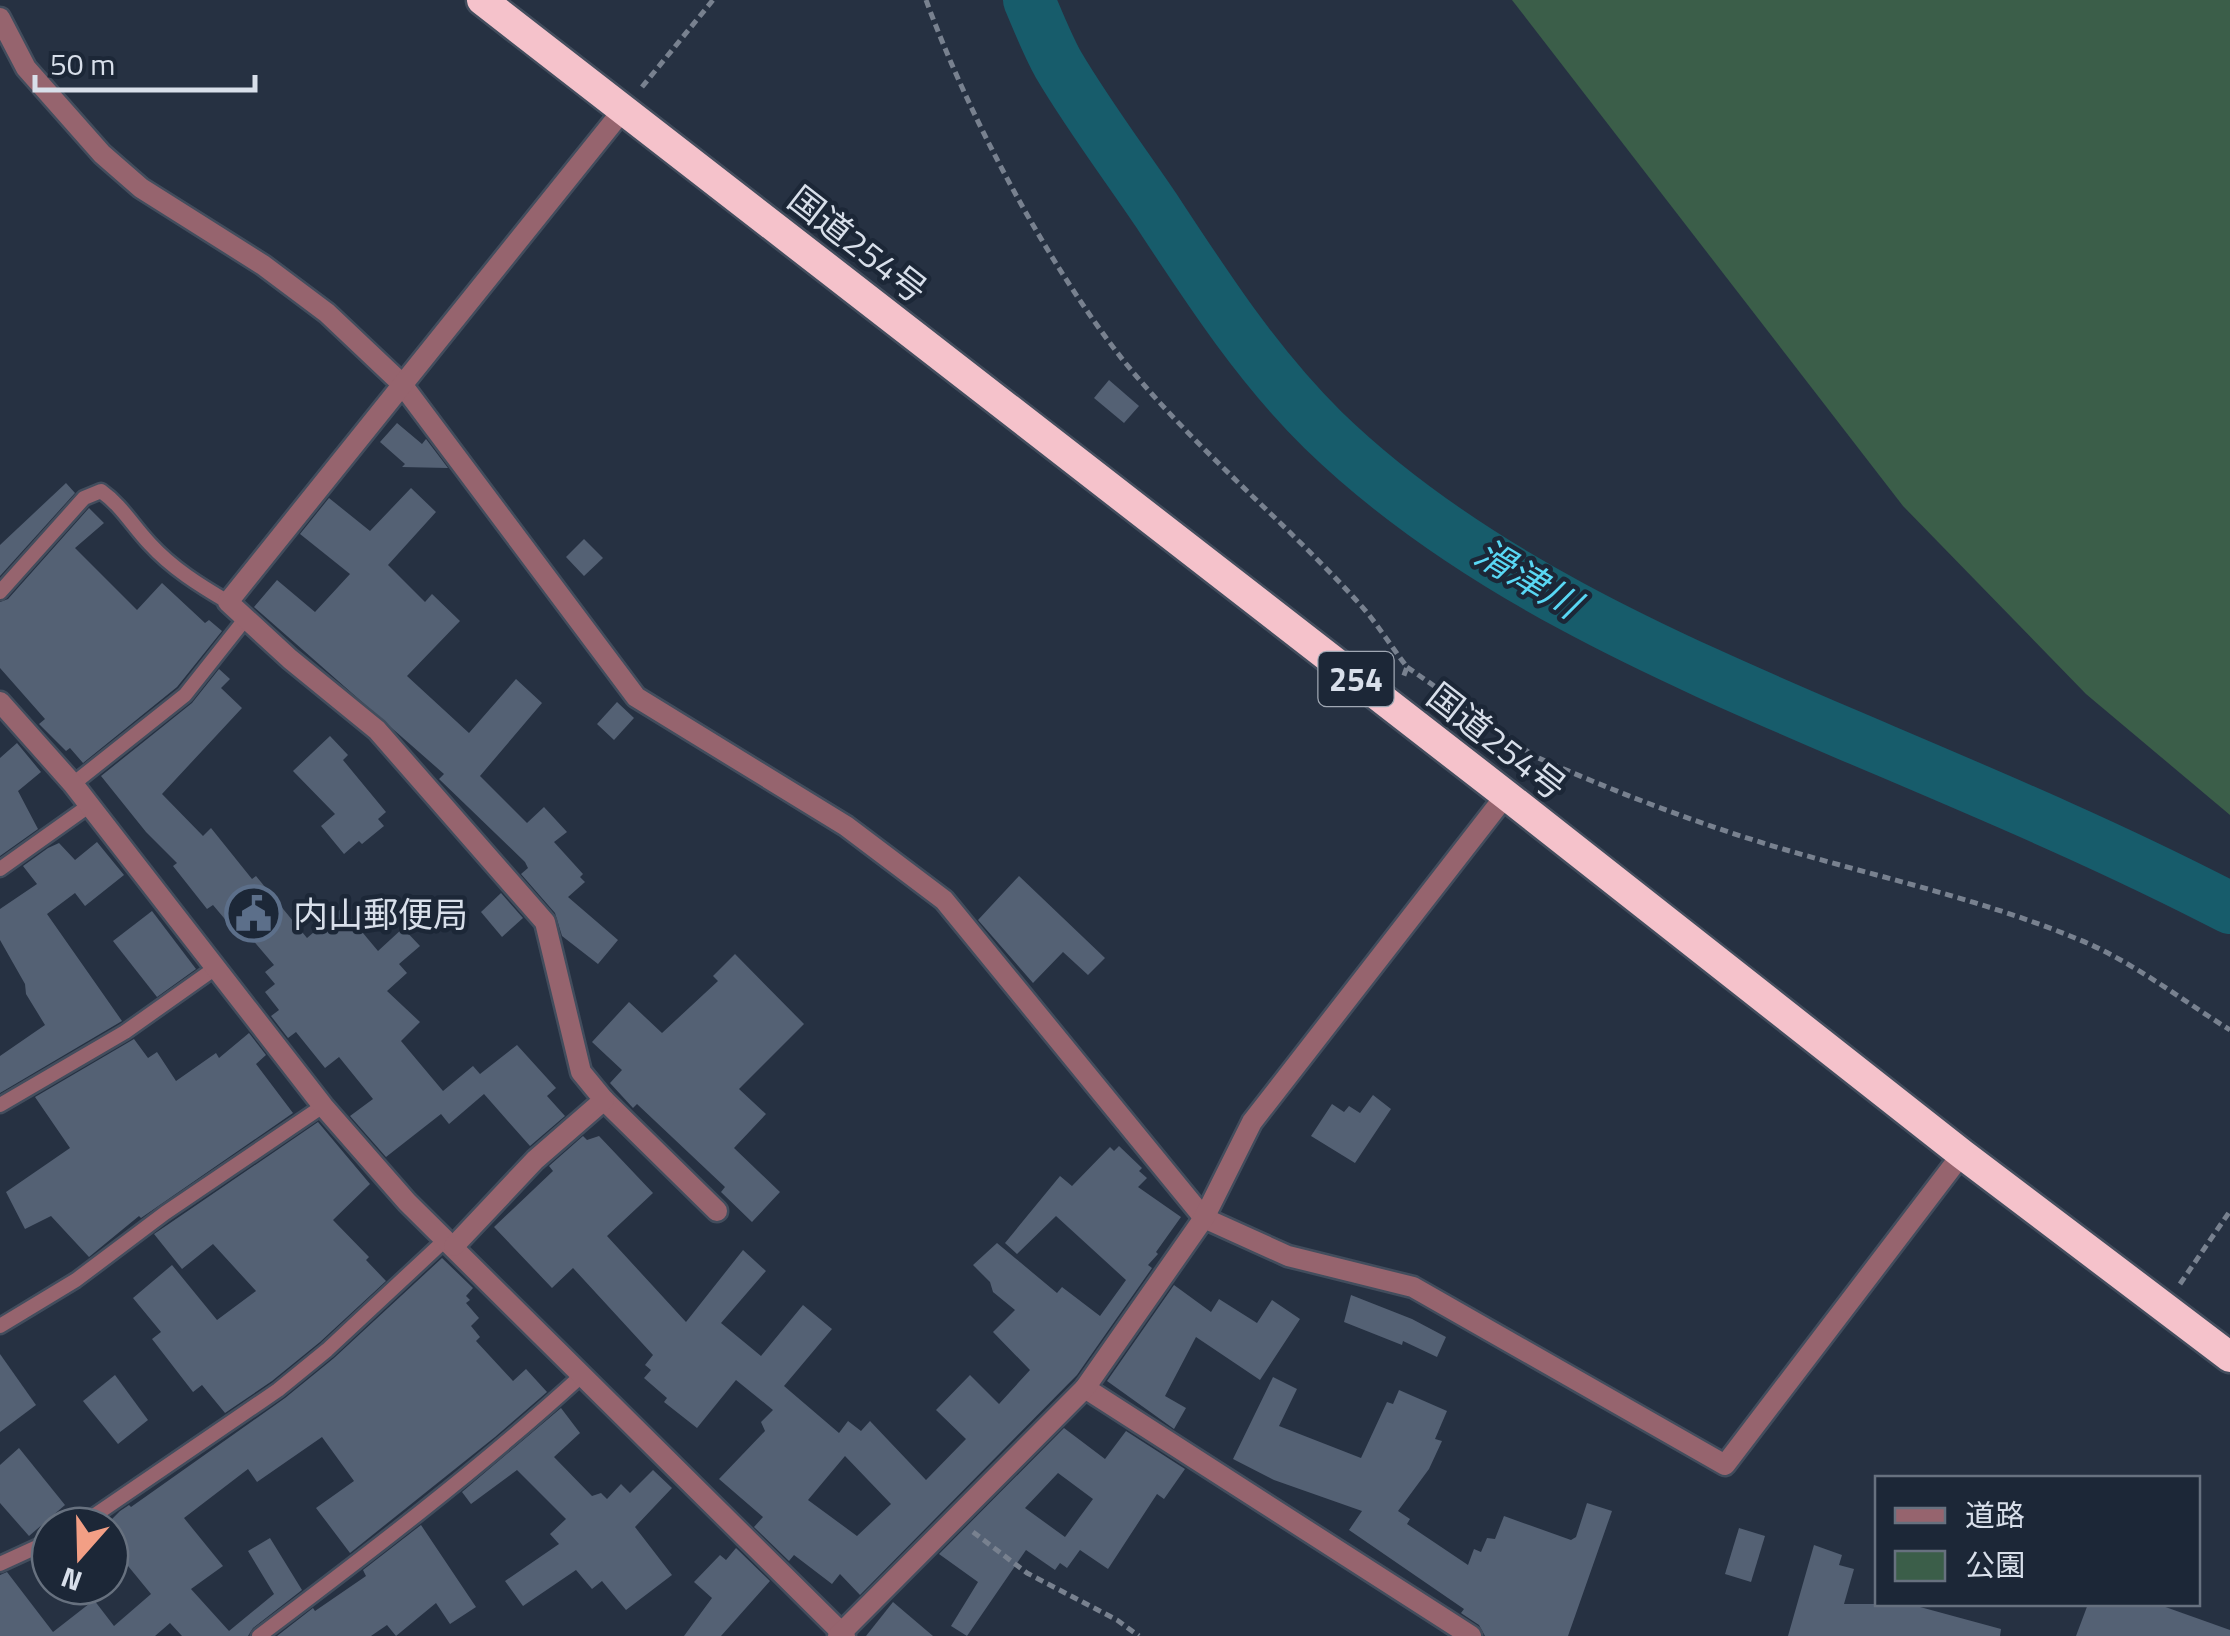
<svg xmlns="http://www.w3.org/2000/svg" width="2230" height="1636" font-family="'Titillium Web','Noto Sans JP',sans-serif">
<style>
.green{fill:#3b5e49}
.lines{fill:none;stroke-linecap:round;stroke-linejoin:round}
.river{stroke:#175c6b;stroke-width:52}
.building{fill:#546174;fill-rule:evenodd}
.lane-casing{stroke:#424d5d;stroke-width:19}
.street-casing{stroke:#424d5d;stroke-width:25}
.highway-casing{stroke:#424d5d;stroke-width:35}
.path{stroke:#78818f;stroke-width:5;stroke-dasharray:8 5;stroke-linecap:butt}
.lane{stroke:#96646e;stroke-width:14}
.street{stroke:#96646e;stroke-width:20}
.highway{stroke:#f5c2cb;stroke-width:30}
.labels{text-anchor:middle;dominant-baseline:central;stroke-width:9;stroke-linejoin:round;paint-order:stroke}
.shield{fill:#1c2737;stroke:#a0a8b4;stroke-width:2.5}
.shield-label{font-size:32px;font-weight:bold;fill:#d8dfea}
.street-label{font-size:35px;fill:#d8dfea;stroke:#1c2737}
.poi-label{font-size:35px;fill:#d8dfea;stroke:#1c2737;text-anchor:start}
.water-label{font-size:38px;font-style:italic;fill:#59d7f4;stroke:#1c2737}
</style>
<rect width="100%" height="100%" fill="#263142"/>
<!-- green -->
<polygon class="green" points="1512,0 2230,0 2230,815 2086,694 1903,506"/>
<g class="lines">
<!-- river -->
<path class="river" d="M1029,0c9,21 18,44 29,64 30,51 67,100 100,149 50,76 100,153 165,217 145,141 339,225 523,304 129,55 259,109 384,174"/>
</g>
<!-- building -->
<g class="building">
<polygon points="1109,380 1139,406 1124,423 1094,398"/>
<polygon points="397,423 422,444 426,439 448,468 402,467 405,464 380,442"/>
<polygon points="66,483 75,493 0,576 0,545"/>
<polygon points="411,488 436,512 388,565 425,602 432,594 460,621 407,676 469,733 516,679 542,703 480,776 527,823 544,807 567,832 554,842 583,874 580,877 585,882 568,897 618,940 598,964 562,936 555,913 521,874 528,868 525,862 439,779 444,774 254,607 277,580 315,612 350,574 300,534 329,498 370,531"/>
<polygon points="89,508 104,523 75,548 137,610 162,583 205,623 209,620 222,631 177,687 83,763 70,748 66,751 39,724 45,719 0,668 0,602 8,599"/>
<polygon points="584,539 603,558 584,576 566,557"/>
<polygon points="219,669 230,679 221,688 242,708 162,794 203,836 211,828 252,879 256,876 307,938 342,908 378,951 403,928 420,946 399,964 407,973 387,991 420,1022 401,1041 443,1091 473,1066 480,1074 517,1045 556,1088 547,1096 565,1116 530,1146 484,1094 449,1124 441,1114 386,1157 350,1116 373,1099 339,1057 325,1068 296,1032 288,1038 271,1016 279,1010 265,992 275,984 265,972 274,965 235,919 229,924 213,905 207,909 173,866 177,863 146,832 101,776 192,703"/>
<polygon points="617,702 634,718 614,740 597,724"/>
<polygon points="330,736 348,755 343,760 386,812 378,819 384,826 362,844 359,841 344,854 321,826 335,814 293,771"/>
<polygon points="17,743 41,772 18,791 38,829 0,856 0,758"/>
<polygon points="97,842 124,875 85,906 75,893 47,914 122,1021 0,1093 0,1056 45,1025 26,994 25,984 0,940 0,909 37,884 23,866 48,848 59,843 75,860"/>
<polygon points="1019,876 1105,958 1088,975 1063,952 1033,983 978,920"/>
<polygon points="501,893 523,918 502,937 481,912"/>
<polygon points="152,911 196,969 157,997 113,941"/>
<polygon points="735,954 804,1024 739,1089 766,1114 734,1148 780,1192 752,1222 721,1192 725,1187 637,1104 633,1108 610,1083 622,1070 592,1042 629,1002 662,1033 718,981 713,976"/>
<polygon points="249,1033 266,1055 256,1064 293,1113 141,1218 139,1216 89,1257 51,1216 25,1229 6,1192 70,1148 35,1097 134,1039 148,1058 157,1052 176,1081 216,1053 219,1058"/>
<polygon points="1373,1095 1391,1109 1355,1163 1311,1136 1332,1104 1344,1112 1349,1106 1360,1113"/>
<polygon points="318,1122 370,1184 333,1220 369,1257 366,1260 386,1281 320,1342 272,1381 225,1413 202,1385 193,1392 152,1339 161,1332 133,1298 172,1265 217,1320 256,1291 213,1244 182,1269 154,1234"/>
<path d="M583,1136l4,4 12,-4 54,57 -46,43 79,86 57,-72 23,21 -45,52 40,33 42,-51 29,24 -48,57 55,47 9,-12 13,10 9,-10 56,59 40,-41 -30,-29 34,-35 29,29 31,-34 -37,-38 22,-22 -22,-18 -3,-10 -17,-17 24,-22 60,50 5,-6 38,29 26,-36 -70,-64 -39,38 -12,-11 55,-67 12,10 38,-39 4,4 5,-5 23,22 -3,3 8,7 -9,9 43,30 -25,35 2,2 -10,11 4,3 -75,107 -217,220 -20,-21 -8,10 -38,-29 -5,6 -35,-34 9,-10 -44,-38 46,-48 -4,-9 12,-12 -37,-30 -39,48 -33,-26 3,-4 -23,-20 7,-8 -6,-5 8,-10 -80,-87 -21,20 -58,-61 59,-56 -4,-5zM845,1456l46,48 -34,32 -49,-36z"/>
<polygon points="442,1258 473,1288 466,1296 470,1300 466,1303 479,1318 471,1326 480,1337 476,1341 513,1381 526,1369 547,1392 495,1437 350,1553 316,1508 354,1481 322,1437 257,1482 248,1469 184,1518 223,1566 191,1589 229,1631 274,1594 248,1551 270,1538 302,1590 253,1628 248,1636 182,1636 170,1623 155,1636 0,1636 0,1575 7,1572 53,1632 94,1600 114,1626 151,1594 110,1544 110,1521 120,1511 129,1505 131,1507 285,1398 334,1358"/>
<polygon points="1174,1285 1211,1312 1219,1299 1257,1323 1272,1300 1300,1319 1260,1380 1196,1337 1165,1396 1186,1408 1174,1429 1107,1381"/>
<polygon points="1351,1295 1412,1319 1446,1337 1437,1357 1403,1341 1402,1345 1344,1322"/>
<polygon points="0,1354 36,1405 0,1432"/>
<polygon points="115,1375 148,1420 118,1444 83,1401"/>
<polygon points="1273,1377 1297,1389 1279,1426 1361,1458 1387,1402 1393,1404 1399,1390 1447,1411 1435,1439 1442,1441 1429,1469 1398,1511 1410,1519 1407,1524 1468,1565 1474,1549 1481,1552 1487,1538 1495,1539 1504,1516 1571,1540 1576,1537 1587,1503 1612,1511 1568,1636 1485,1636 1479,1625 1461,1613 1464,1609 1349,1530 1362,1511 1274,1480 1233,1459"/>
<polygon points="561,1408 580,1433 554,1457 592,1496 601,1493 607,1499 621,1484 630,1493 653,1470 672,1488 635,1527 672,1575 626,1610 602,1581 592,1589 576,1570 523,1606 505,1581 559,1544 550,1534 566,1519 517,1470 471,1504 462,1492"/>
<path d="M1064,1428l41,31 21,-28 59,38 -21,30 -7,-5 -49,75 -28,-19 -13,18 -7,-5 -5,7 -29,-20 -59,86 -16,-10 27,-44 -39,-28zM1058,1473l35,26 -28,38 -40,-29z"/>
<polygon points="19,1448 65,1505 29,1536 0,1503 0,1465"/>
<polygon points="421,1525 476,1607 450,1624 436,1603 396,1636 387,1625 371,1636 277,1636 313,1608 315,1611 366,1576 363,1570"/>
<polygon points="1739,1528 1765,1536 1751,1582 1725,1574"/>
<polygon points="1814,1545 1842,1555 1839,1565 1854,1569 1844,1604 1909,1604 2001,1629 2000,1636 1788,1636"/>
<polygon points="736,1548 770,1581 721,1636 684,1636 712,1598 694,1582 720,1555 726,1560"/>
<polygon points="893,1602 933,1636 866,1636"/>
<polygon points="2088,1604 2157,1604 2230,1630 2230,1636 2076,1636"/>
</g>
<g class="lines">
<defs>
<g id="lane">
<path d="M0,592l84,-94 17,-7c21,15 31,34 49,53 22,24 49,41 78,58"/>
<polyline points="73,784 185,695 246,618"/>
<polyline points="0,869 90,805"/>
<polyline points="0,1105 125,1032 214,969"/>
<polyline points="0,1326 76,1280 165,1213 323,1106"/>
<polyline points="79,1526 278,1390 327,1350 445,1240"/>
<polyline points="0,1564 50,1541"/>
<path d="M259,1636c110,-83 219,-166 321,-259"/>
</g>
<g id="street">
<polyline points="0,18 26,68 102,154 141,188 263,265 327,313 401,383 636,697 846,826 944,900 1204,1218 1288,1256 1413,1287 1725,1465 1962,1154"/>
<polyline points="0,702 73,784 323,1106 407,1202 845,1636"/>
<polyline points="604,1100 717,1211"/>
<polyline points="454,1246 535,1160 604,1100 581,1072 545,922 377,730 290,659 228,602 623,110"/>
<polyline points="1085,1388 1471,1636"/>
<polyline points="838,1636 1085,1388 1204,1218 1252,1122 1506,795"/>
</g>
<polyline id="highway" points="482,0 1506,795 1962,1154 2230,1357"/>
</defs>
<!-- lane casing -->
<use href="#lane" class="lane-casing"/>
<!-- street casing -->
<use href="#street" class="street-casing"/>
<!-- highway casing -->
<use href="#highway" class="highway-casing"/>
<!-- path -->
<g class="path">
<path d="M926,0c43,117 120,262 197,360 70,87 158,158 233,240 19,20 34,45 51,67l-4,11"/>
<polyline points="642,87 713,0"/>
<polyline points="1407,667 1534,756"/>
<path d="M1522,773l12,-17c81,36 164,68 249,93 99,29 201,51 297,91 53,22 102,60 150,90"/>
<polyline points="2180,1284 2230,1211"/>
<polyline points="973,1532 1027,1573 1117,1620 1139,1636"/>
</g>
<!-- lane -->
<use href="#lane" class="lane"/>
<!-- street -->
<use href="#street" class="street"/>
<!-- highway -->
<use href="#highway" class="highway"/>
</g>
<!-- icons -->
<defs>
<symbol id="civic-ring" viewBox="-11 -11 22 22"><circle r="9.5" fill="#1c2737" stroke="#5c6f8a" stroke-width="1.5"/><path d="M-.6-6.5H3V-4.5H.6V-3L4-1V1h2V6H-6V1h2V-1L-.6-3ZM-1.2 2.5V6h2.4V2.5Z" fill="#5c6f8a"/></symbol>
</defs>
<g fill-rule="evenodd">
<use href="#civic-ring" x="222" y="882" width="63" height="63"/>
</g>
<g class="labels">
<!-- shield labels -->
<rect class="shield" x="1318.5" y="652" width="75" height="54" rx="8"/>
<g class="shield-label">
<text x="1356" y="679">254</text>
</g>
<!-- street labels -->
<g class="street-label">
<text transform="translate(858 244) rotate(38)">国道254号</text>
<text transform="translate(1497 741) rotate(38)">国道254号</text>
</g>
<!-- poi labels -->
<g class="poi-label">
<text x="293" y="914">内山郵便局</text>
</g>
<!-- water labels -->
<g class="water-label">
<text transform="translate(1528 578) rotate(31)">滑津川</text>
</g>
</g>
<!-- legend -->
<rect x="1875" y="1476" width="325" height="130" fill="#1c2737" stroke="#67717f" stroke-width="2.5"/>
<rect x="1895" y="1508" width="50" height="15" fill="#96646e" stroke="#67717f" stroke-width="2.5"/>
<text x="1965" y="1526" font-size="30" fill="#d8dfea">道路</text>
<rect x="1895" y="1551" width="50" height="30" fill="#3b5e49" stroke="#67717f" stroke-width="2.5"/>
<text x="1965" y="1576" font-size="30" fill="#d8dfea">公園</text>
<!-- north arrow -->
<g transform="translate(80 1556) rotate(200)"><circle r="48" fill="#1c2737" stroke="#67717f" stroke-width="2.5"/>
<path d="M0-8L18 38L0 25L-18 38Z" fill="#f39f85"/>
<text y="-15" font-size="28" font-weight="bold" text-anchor="middle" fill="#d8dfea">N</text>
</g>
<!-- scale -->
<path d="M35 75v15h220v-15" fill="none" stroke="#d8dfea" stroke-width="5"/>
<text x="50" y="75" font-size="30" fill="#d8dfea" stroke="#1c2737" stroke-width="8" paint-order="stroke">50 m</text>
</svg>
